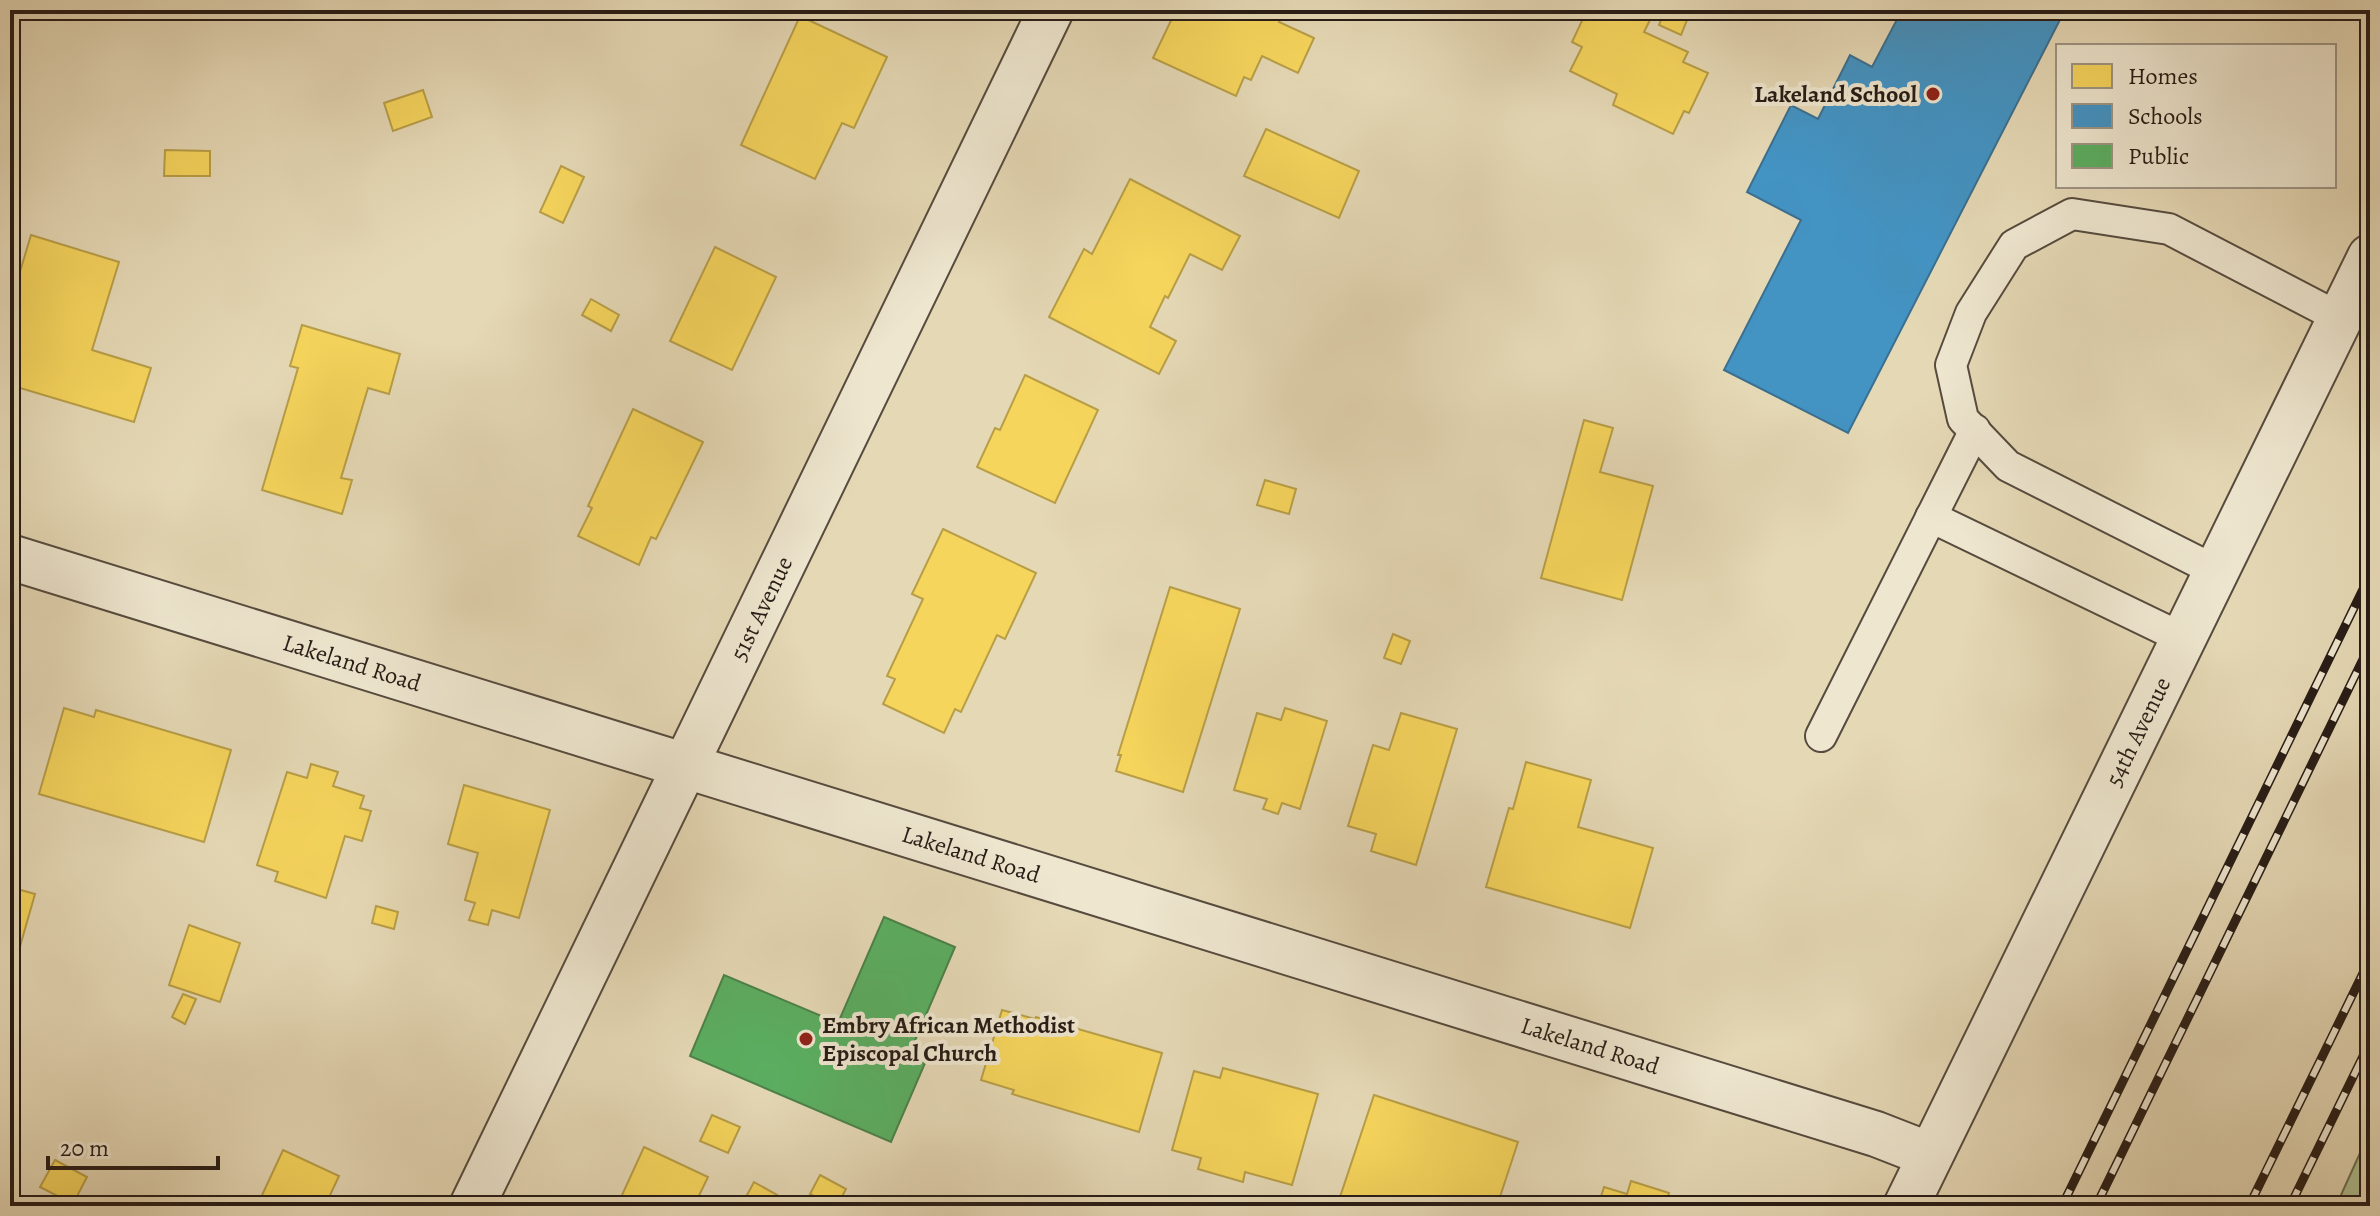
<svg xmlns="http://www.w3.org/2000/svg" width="2380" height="1216" font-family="Alegreya,serif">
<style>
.green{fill:#b0bf91;stroke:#6c6e54;stroke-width:2}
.homes{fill:#f6d55c;stroke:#b89e47;stroke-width:2}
.schools{fill:#4393c3;stroke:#3b6f8f;stroke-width:2}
.public{fill:#5aae61;stroke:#4b824a;stroke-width:2}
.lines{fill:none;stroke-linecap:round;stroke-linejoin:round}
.lane-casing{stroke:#564b3e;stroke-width:34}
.street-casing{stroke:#564b3e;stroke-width:48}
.lane{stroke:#eee6cf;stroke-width:30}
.street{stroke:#eee6cf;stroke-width:44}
.rail-casing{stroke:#271c16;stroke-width:9}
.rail{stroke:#eee6cf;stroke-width:6;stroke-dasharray:18;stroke-linecap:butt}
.poi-dot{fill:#8f2418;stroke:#eee6cf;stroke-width:3}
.labels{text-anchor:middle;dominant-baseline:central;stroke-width:8;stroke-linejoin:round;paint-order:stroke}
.poi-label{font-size:24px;font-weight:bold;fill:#271c16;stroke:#eee6cf;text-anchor:end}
.street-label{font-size:24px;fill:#271c16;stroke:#eee6cf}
</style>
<rect width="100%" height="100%" fill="#e5d8b5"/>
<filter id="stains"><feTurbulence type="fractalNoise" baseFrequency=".0025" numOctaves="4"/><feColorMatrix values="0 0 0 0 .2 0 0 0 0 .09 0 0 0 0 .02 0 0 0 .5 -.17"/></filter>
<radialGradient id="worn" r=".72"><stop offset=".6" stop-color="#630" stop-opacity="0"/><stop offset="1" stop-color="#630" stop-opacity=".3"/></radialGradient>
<!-- green -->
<polygon class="green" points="2370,1131 2370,1206 2336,1206"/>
<!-- homes -->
<g class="homes">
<polygon points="1176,10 1265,10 1281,17 1279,22 1314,38 1298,73 1262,56 1251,80 1244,77 1236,96 1153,58"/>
<polygon points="1587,10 1655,10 1644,32 1688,52 1683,62 1708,73 1689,113 1684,111 1673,134 1613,105 1617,94 1570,71 1582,47 1572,42"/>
<polygon points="1665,10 1691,10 1681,35 1659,25"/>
<polygon points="800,16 887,57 854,128 842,123 815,179 741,145"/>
<polygon points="423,90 432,117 393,131 384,103"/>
<polygon points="1266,129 1359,171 1339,218 1244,176"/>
<polygon points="165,150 210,151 210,176 164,176"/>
<polygon points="561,166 584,177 563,223 540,212"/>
<polygon points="1130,179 1240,236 1222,270 1190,254 1168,298 1165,296 1150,327 1176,341 1159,374 1049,317 1084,249 1092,254"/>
<polygon points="31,235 119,262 92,350 151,368 134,422 10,385 10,305"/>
<polygon points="715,247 776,277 732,370 670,341"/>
<polygon points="591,299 619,315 611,331 582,315"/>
<polygon points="302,325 400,354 389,394 368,388 341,478 352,480 342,514 262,490 298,368 290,366"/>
<polygon points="1025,375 1098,410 1055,503 977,467 995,428 1000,430"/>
<polygon points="633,409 703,442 656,539 651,537 639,565 578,536 592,508 588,506"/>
<polygon points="1584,420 1613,428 1600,472 1653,486 1622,600 1541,578"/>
<polygon points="1265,480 1296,489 1289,514 1257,505"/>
<polygon points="943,529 1036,573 1005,639 997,635 961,712 955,709 944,733 883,704 895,679 887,676 923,599 912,594"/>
<polygon points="1170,587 1240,609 1183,792 1116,771 1121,755 1118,755"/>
<polygon points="1393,634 1410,641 1401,664 1384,658"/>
<polygon points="64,708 94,717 96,710 231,750 204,842 39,794"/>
<polygon points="1285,708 1327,721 1300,809 1282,803 1278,814 1263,809 1267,799 1234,790 1257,713 1281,720"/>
<polygon points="1401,713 1457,729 1416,865 1371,851 1376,834 1348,826 1373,745 1389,750"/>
<polygon points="1526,762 1591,780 1578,827 1653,848 1630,928 1486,887 1509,808 1513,809"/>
<polygon points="311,764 338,772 333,786 364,796 360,808 371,811 362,841 345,836 326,898 275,881 278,872 257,865 287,772 307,778"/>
<polygon points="464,785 550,810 519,918 492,910 488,925 469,920 475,903 465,900 478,853 448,844"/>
<polygon points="10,887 35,894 17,957 10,955"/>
<polygon points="376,906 398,912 394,929 372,923"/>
<polygon points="189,925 240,943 220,1002 169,985"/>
<polygon points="183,994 196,999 185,1024 172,1017"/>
<polygon points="1002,1010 1035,1019 1036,1017 1162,1053 1139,1132 1012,1094 1014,1090 981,1080"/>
<polygon points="1223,1068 1318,1094 1292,1185 1245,1172 1243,1182 1198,1169 1201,1158 1172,1150 1194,1071 1220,1078"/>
<polygon points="1374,1095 1518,1142 1497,1206 1337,1206"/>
<polygon points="712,1115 740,1127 728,1153 700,1141"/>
<polygon points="644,1147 708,1177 694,1206 617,1206"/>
<polygon points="283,1150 339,1176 325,1206 257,1206"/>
<polygon points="55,1160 87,1177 73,1204 40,1187"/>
<polygon points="820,1175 846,1189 837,1206 832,1206 810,1194"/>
<polygon points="1631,1181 1669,1193 1665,1206 1598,1206 1604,1187 1627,1194"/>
<polygon points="754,1182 777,1195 771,1206 741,1206"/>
</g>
<!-- schools -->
<polygon class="schools" points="1902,10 2065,10 1848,433 1724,370 1801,220 1747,192 1791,105 1818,119 1850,55 1872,67"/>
<!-- public -->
<polygon class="public" points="884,917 955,947 908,1057 925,1063 891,1142 690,1056 724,975 838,1023"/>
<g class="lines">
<defs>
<g id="lane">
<polyline points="1931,517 2182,638"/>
<polyline points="2216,571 2008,466 1963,419 1951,365 1971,313 2014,245 2072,214 2169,229 2340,318"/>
<polyline points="1821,736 1975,430"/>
</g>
<g id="street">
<path id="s1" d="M10,557l1866,577 54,21"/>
<path id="s2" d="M472,1206l579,-1196"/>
<path id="s3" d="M1906,1206l464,-949"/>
</g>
</defs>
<!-- lane casing -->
<use href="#lane" class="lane-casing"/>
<!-- street casing -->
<use href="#street" class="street-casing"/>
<!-- lane -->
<use href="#lane" class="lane"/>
<!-- street -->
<use href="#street" class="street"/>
<defs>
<g id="rail">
<polyline points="2062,1206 2370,575"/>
<polyline points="2096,1206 2370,645"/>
<polyline points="2249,1206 2370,959"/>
<polyline points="2290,1206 2370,1042"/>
</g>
</defs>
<!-- rail casing -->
<use href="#rail" class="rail-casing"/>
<!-- rail -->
<use href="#rail" class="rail"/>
</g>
<!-- markers -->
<g class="poi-dot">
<circle cx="1933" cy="94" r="8"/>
<circle cx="806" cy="1039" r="8"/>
</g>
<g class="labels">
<!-- poi labels -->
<g class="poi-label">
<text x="1917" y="94">Lakeland School</text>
<text x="822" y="1025" text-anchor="start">Embry African Methodist<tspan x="822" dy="28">Episcopal Church</tspan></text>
</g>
<!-- street labels -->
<g class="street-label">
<text stroke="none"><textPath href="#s2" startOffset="664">51st Avenue</textPath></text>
<text stroke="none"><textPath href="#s1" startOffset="358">Lakeland Road</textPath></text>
<text stroke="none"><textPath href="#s3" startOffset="528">54th Avenue</textPath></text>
<text stroke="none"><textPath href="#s1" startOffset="1006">Lakeland Road</textPath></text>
<text stroke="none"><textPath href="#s1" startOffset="1654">Lakeland Road</textPath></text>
</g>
</g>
<!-- margin -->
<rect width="2380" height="1216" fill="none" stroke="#e5d8b5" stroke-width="40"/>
<rect x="12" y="12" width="2356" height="1192" fill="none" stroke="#271c16" stroke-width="4"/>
<rect x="20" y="20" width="2340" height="1176" fill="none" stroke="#271c16" stroke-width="2"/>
<!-- legend -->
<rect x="2056" y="44" width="280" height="144" fill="#eee6cf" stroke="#9e9585" stroke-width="2"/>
<rect x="2072" y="64" width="40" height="24" fill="#f6d55c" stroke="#9e9585" stroke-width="2"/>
<text x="2128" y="84" font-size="24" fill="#271c16">Homes</text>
<rect x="2072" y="104" width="40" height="24" fill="#4393c3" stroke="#9e9585" stroke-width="2"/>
<text x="2128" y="124" font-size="24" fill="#271c16">Schools</text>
<rect x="2072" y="144" width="40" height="24" fill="#5aae61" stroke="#9e9585" stroke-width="2"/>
<text x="2128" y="164" font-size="24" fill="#271c16">Public</text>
<!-- scale -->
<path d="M48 1156v12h170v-12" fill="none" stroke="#271c16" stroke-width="4"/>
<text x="60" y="1156" font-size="24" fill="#271c16" stroke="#eee6cf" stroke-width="6" paint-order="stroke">20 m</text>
<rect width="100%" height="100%" filter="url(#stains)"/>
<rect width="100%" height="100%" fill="url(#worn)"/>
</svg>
